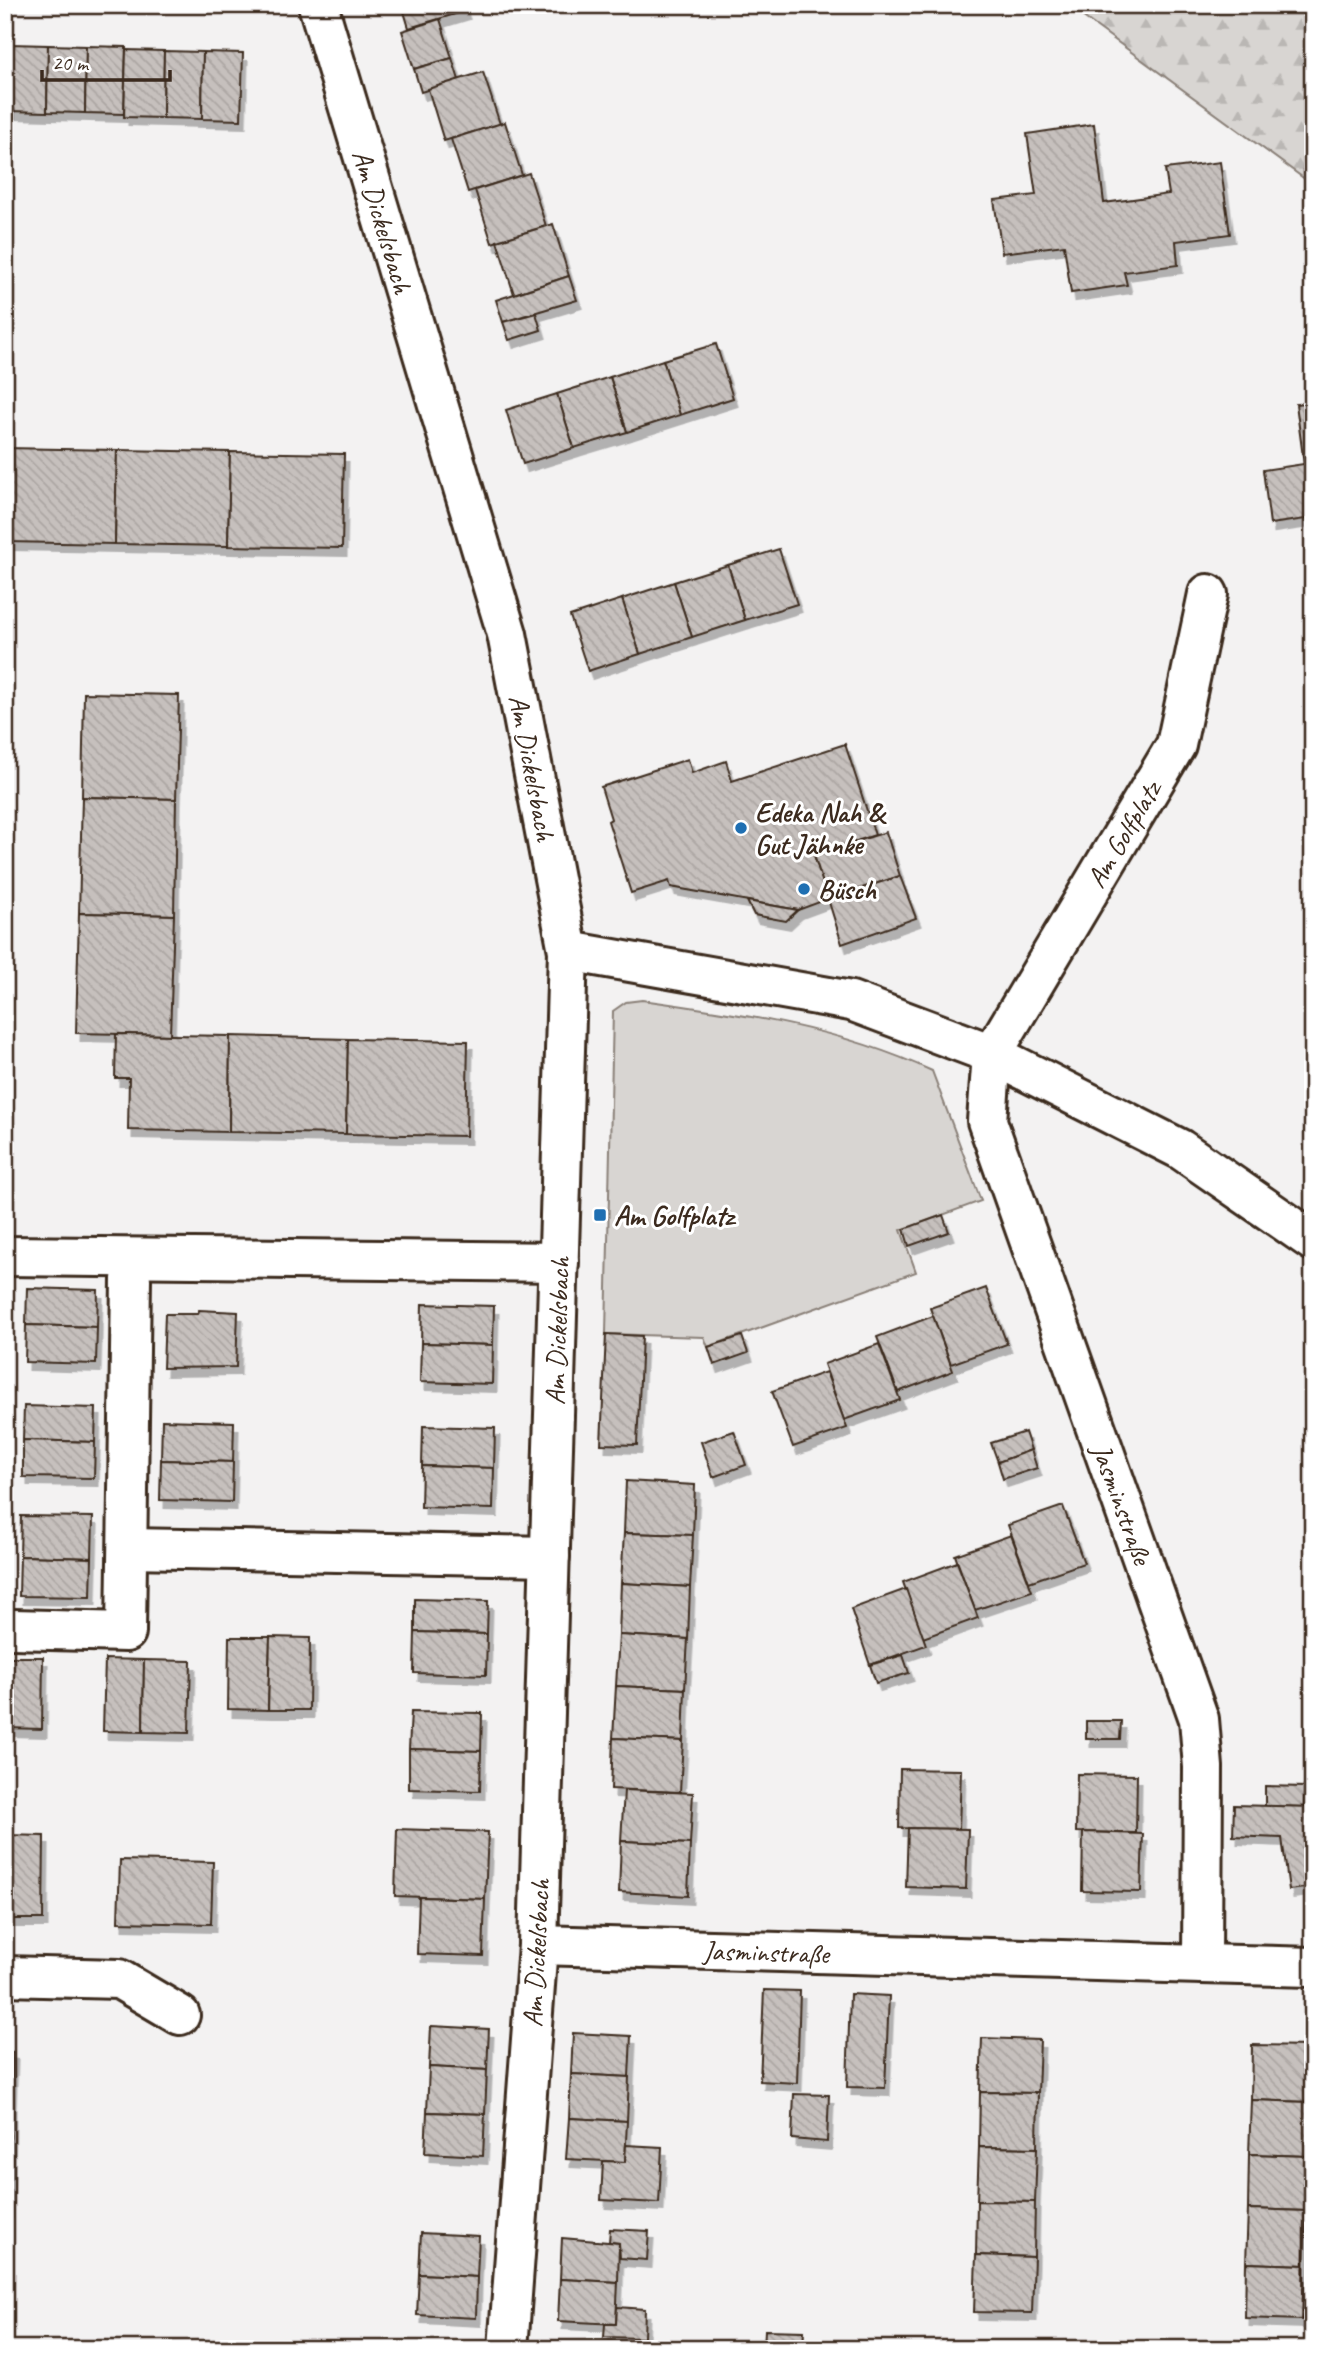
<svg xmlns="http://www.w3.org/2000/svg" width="1318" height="2354" font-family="Caveat,sans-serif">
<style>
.green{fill:#d8d5d2;stroke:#8a8078;stroke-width:2}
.forest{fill:url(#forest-firs);stroke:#8a8078;stroke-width:2}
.building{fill:url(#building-back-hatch);stroke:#3b2a1e;stroke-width:2;filter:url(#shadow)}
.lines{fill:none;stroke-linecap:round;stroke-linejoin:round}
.minor-casing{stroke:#3b2a1e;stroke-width:44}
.minor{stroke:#fff;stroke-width:38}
.poi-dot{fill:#1f6fb2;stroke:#fff;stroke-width:2.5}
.labels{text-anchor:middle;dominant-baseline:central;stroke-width:6;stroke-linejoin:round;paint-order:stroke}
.street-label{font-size:28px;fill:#3b2a1e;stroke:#fff}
.poi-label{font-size:28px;font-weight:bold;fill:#3b2a1e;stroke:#fff;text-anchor:start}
</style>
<defs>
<pattern id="forest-firs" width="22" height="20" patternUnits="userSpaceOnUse" patternTransform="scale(1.75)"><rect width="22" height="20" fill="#d8d5d2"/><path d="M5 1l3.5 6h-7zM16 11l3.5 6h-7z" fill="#bab7b4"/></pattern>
<pattern id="building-back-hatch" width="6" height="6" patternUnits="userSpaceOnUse" patternTransform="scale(1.75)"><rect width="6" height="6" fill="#c6c0bd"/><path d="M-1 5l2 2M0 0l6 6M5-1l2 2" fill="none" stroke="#aba5a2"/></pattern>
<filter id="shadow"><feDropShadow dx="4.5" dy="8" stdDeviation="0" flood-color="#0004"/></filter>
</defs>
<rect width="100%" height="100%" fill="#f3f2f2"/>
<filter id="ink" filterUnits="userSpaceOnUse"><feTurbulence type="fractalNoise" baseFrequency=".0143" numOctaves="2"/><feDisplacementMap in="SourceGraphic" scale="14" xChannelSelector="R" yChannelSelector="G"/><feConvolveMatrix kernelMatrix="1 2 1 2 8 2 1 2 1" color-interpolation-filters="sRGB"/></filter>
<g filter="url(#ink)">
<!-- green -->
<path class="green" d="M642,1000c100,14 198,28 290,71l49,130 -80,29 15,42 -208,75 -4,-10 -98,-3 7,-323 13,-9z"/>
<!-- forest -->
<polygon class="forest" points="1067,5 1313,5 1313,185"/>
<!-- building -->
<g class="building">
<polygon points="402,5 463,5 465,11 409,28"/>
<polygon points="440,19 452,58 414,69 402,31"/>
<polygon points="5,44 10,44 8,111 5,111"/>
<polygon points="10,44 48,45 47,112 8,111"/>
<polygon points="48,45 86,46 85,113 47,112"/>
<polygon points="86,46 126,47 124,114 85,113"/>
<polygon points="126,50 164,51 163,118 124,117"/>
<polygon points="164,51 203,52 202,119 163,118"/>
<polygon points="203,52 243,53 241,120 202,119"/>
<polygon points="452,58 459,80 421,92 414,69"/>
<polygon points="483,72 500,124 444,141 428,89"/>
<polygon points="505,122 522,175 468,192 451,139"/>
<polygon points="1094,124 1104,203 1169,194 1165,169 1220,162 1230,234 1176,241 1178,265 1124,272 1127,285 1071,293 1064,245 1002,253 994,200 1036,195 1027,134"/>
<polygon points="529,173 546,226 492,243 475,190"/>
<polygon points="553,224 569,276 514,294 497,241"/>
<polygon points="569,276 577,300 503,322 496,300"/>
<polygon points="536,313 541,330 509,340 503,322"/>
<polygon points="716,344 733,398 680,415 663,360"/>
<polygon points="663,360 680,415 627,432 610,377"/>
<polygon points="610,377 627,432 574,448 557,394"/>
<polygon points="557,394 574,448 523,464 506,410"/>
<polygon points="1313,402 1313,518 1270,524 1263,470 1304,464 1296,404"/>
<polygon points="5,448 117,450 115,544 5,542"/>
<polygon points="117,450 230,452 228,546 115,544"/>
<polygon points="230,452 344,454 342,548 228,546"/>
<polygon points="779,549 797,604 745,620 728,565"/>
<polygon points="728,565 745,620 692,637 674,582"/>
<polygon points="674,582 692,637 640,654 622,599"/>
<polygon points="622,599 640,654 588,671 570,616"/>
<polygon points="84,693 179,695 176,799 82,797"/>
<polygon points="845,744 875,835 814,855 828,899 798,910 671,887 669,881 631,893 608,821 611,819 601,787 688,759 692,773 726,761 732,781"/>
<polygon points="82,797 176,799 174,915 79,913"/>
<polygon points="886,832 900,876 828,899 814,855"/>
<polygon points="900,876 916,918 842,944 828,899"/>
<polygon points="747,901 798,910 786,921 754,915"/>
<polygon points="79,913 174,915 170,1035 76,1033"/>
<polygon points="116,1034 230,1036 229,1132 128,1130 129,1078 115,1078"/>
<polygon points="230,1036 348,1039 346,1134 229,1132"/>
<polygon points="348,1039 468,1041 466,1136 346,1134"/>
<polygon points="943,1215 949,1232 909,1246 904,1229"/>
<polygon points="27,1288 98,1290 97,1327 26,1325"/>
<polygon points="986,1288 1007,1344 951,1364 930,1308"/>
<polygon points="422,1304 494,1306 493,1345 421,1343"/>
<polygon points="199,1310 238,1312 236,1367 163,1368 165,1314 198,1314"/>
<polygon points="933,1316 953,1371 898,1392 877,1337"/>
<polygon points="26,1325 97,1327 96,1364 25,1362"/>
<polygon points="606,1334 642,1336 637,1445 601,1444"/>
<polygon points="742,1336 748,1353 714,1365 708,1347"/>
<polygon points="421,1343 493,1345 492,1384 420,1382"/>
<polygon points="879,1344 900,1400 844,1420 824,1364"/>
<polygon points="826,1372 847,1428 793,1447 772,1391"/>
<polygon points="24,1406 96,1408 95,1442 23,1440"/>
<polygon points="162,1420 234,1422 233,1462 161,1460"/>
<polygon points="423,1426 495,1428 494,1468 422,1466"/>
<polygon points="734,1431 746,1465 713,1477 701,1442"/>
<polygon points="1025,1432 1031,1450 998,1462 991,1443"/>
<polygon points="23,1440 95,1442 94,1478 23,1477"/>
<polygon points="1031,1450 1037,1468 1003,1479 998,1462"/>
<polygon points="161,1460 233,1462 232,1502 160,1500"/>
<polygon points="422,1466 494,1468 493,1509 421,1507"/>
<polygon points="626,1481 695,1485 693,1535 624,1533"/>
<polygon points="1063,1506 1084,1563 1029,1582 1008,1525"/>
<polygon points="21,1516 93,1517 92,1558 20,1556"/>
<polygon points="624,1533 693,1535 690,1587 621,1583"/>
<polygon points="1011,1535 1032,1591 975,1610 955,1555"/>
<polygon points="20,1556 92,1558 91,1597 19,1596"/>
<polygon points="957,1562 978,1618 923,1638 903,1582"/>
<polygon points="621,1583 690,1587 688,1639 619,1635"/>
<polygon points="906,1589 926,1645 870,1665 851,1609"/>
<polygon points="415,1599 488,1601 487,1634 415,1632"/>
<polygon points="415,1632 487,1634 486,1675 414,1673"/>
<polygon points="619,1635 688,1639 685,1689 616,1686"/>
<polygon points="229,1637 270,1637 268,1710 228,1709"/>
<polygon points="270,1637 310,1638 309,1710 268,1710"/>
<polygon points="903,1655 909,1673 876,1683 870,1665"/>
<polygon points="6,1657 43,1657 42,1729 5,1728"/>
<polygon points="105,1659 144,1660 143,1732 103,1731"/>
<polygon points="144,1660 191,1661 189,1733 143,1732"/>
<polygon points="616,1686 685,1689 683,1741 613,1738"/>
<polygon points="411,1712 482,1713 481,1751 409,1749"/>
<polygon points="1086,1721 1121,1721 1120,1739 1086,1739"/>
<polygon points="613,1738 683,1741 680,1792 611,1789"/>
<polygon points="409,1749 481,1751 480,1791 409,1789"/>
<polygon points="900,1769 961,1770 959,1829 899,1828"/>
<polygon points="1077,1774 1137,1775 1136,1833 1076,1832"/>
<polygon points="1265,1786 1305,1787 1304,1807 1265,1806"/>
<polygon points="624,1790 693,1793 690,1844 621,1841"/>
<polygon points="1234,1805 1313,1807 1313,1887 1289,1890 1282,1838 1233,1836"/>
<polygon points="908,1828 968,1829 966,1889 906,1887"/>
<polygon points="397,1829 488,1832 485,1899 395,1896"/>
<polygon points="1083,1832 1143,1834 1141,1892 1082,1891"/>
<polygon points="5,1835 44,1836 43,1919 5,1919"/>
<polygon points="621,1841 690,1844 688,1896 619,1892"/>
<polygon points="120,1860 213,1862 211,1924 118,1922"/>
<polygon points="419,1897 485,1899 483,1956 417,1954"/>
<polygon points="764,1990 800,1991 797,2083 760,2081"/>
<polygon points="850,1994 889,1996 885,2088 847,2087"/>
<polygon points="431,2026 489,2029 487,2070 429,2067"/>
<polygon points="573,2033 631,2036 629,2077 571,2074"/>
<polygon points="982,2038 1040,2040 1038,2093 980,2092"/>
<polygon points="1252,2045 1310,2046 1309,2102 1251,2100"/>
<polygon points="5,2051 13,2052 11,2104 5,2104"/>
<polygon points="429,2067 487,2070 485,2114 427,2112"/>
<polygon points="571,2074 629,2077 627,2121 569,2118"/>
<polygon points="980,2092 1038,2093 1037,2148 979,2147"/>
<polygon points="794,2094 829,2095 827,2142 792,2139"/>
<polygon points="1251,2100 1309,2102 1307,2156 1249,2154"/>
<polygon points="5,2104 11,2104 10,2157 5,2157"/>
<polygon points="427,2112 485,2114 483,2156 425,2153"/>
<polygon points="569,2118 627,2121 625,2162 566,2159"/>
<polygon points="626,2145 662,2147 659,2203 601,2200 603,2161 625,2162"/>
<polygon points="979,2147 1037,2148 1035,2202 977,2201"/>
<polygon points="1249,2154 1307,2156 1306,2211 1248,2209"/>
<polygon points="5,2157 10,2157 8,2210 5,2210"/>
<polygon points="977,2201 1035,2202 1034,2257 976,2255"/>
<polygon points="1248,2209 1306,2211 1304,2265 1246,2263"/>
<polygon points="610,2229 649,2231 647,2260 620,2258 619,2243 609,2242"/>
<polygon points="421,2233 479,2236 477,2277 419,2274"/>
<polygon points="562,2238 619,2243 618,2282 560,2279"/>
<polygon points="976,2255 1034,2257 1032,2313 974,2312"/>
<polygon points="1246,2263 1304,2265 1302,2320 1245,2318"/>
<polygon points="419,2274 477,2277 476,2318 417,2315"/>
<polygon points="560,2279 618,2282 616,2324 558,2321"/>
<polygon points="617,2307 645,2309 644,2338 604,2337 605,2324 616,2324"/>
<polygon points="765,2330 804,2331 803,2349 764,2349"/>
<polygon points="604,2342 662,2344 662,2349 604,2349"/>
</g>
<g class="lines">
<defs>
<g id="minor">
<path id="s1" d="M318,5l189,629 61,317 -30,994 -30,404"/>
<polyline points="568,951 851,1001 992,1054 1180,1149 1313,1241"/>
<polyline points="5,1256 559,1262"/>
<polyline points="128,1548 550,1556"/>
<polyline points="13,1629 126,1632 131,1279"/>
<path id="s2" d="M538,1945l664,19 1,-197 -4,-48 -212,-598 5,-67 184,-309 32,-151"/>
<polyline points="1202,1964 1313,1967"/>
<polyline points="5,1976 119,1979 180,2015"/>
</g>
</defs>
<!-- minor casing -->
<use href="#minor" class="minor-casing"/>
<!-- minor -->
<use href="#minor" class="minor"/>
</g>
</g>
<!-- markers -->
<g class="poi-dot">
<circle cx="741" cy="828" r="7"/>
<circle cx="804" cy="889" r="7"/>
<rect x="593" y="1208" width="14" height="14" rx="3.5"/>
</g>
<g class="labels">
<!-- street labels -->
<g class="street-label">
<text stroke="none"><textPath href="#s1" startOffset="226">Am Dickelsbach</textPath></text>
<text stroke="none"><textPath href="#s1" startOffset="793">Am Dickelsbach</textPath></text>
<text stroke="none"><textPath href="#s2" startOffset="1867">Am Golfplatz</textPath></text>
<text transform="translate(557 1331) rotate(-88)">Am Dickelsbach</text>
<text transform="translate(1122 1504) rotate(70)">Jasminstraße</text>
<text stroke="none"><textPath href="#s2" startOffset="228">Jasminstraße</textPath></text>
<text transform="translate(536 1953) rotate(-87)">Am Dickelsbach</text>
</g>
<!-- poi labels -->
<g class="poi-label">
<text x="755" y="812">Edeka Nah &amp;<tspan x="755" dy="32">Gut Jähnke</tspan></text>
<text x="818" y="889">Büsch</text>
<text x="614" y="1215">Am Golfplatz</text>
</g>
</g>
<!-- margin -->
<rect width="1318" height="2354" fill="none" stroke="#fff" stroke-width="28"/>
<rect x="14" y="14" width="1290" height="2326" fill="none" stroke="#3b2a1e" stroke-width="2.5" filter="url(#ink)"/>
<!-- scale -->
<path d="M42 70v10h128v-10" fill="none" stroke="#3b2a1e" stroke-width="3.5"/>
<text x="52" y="70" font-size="21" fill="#3b2a1e" stroke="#ffffff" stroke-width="5" paint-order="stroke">20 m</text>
</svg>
